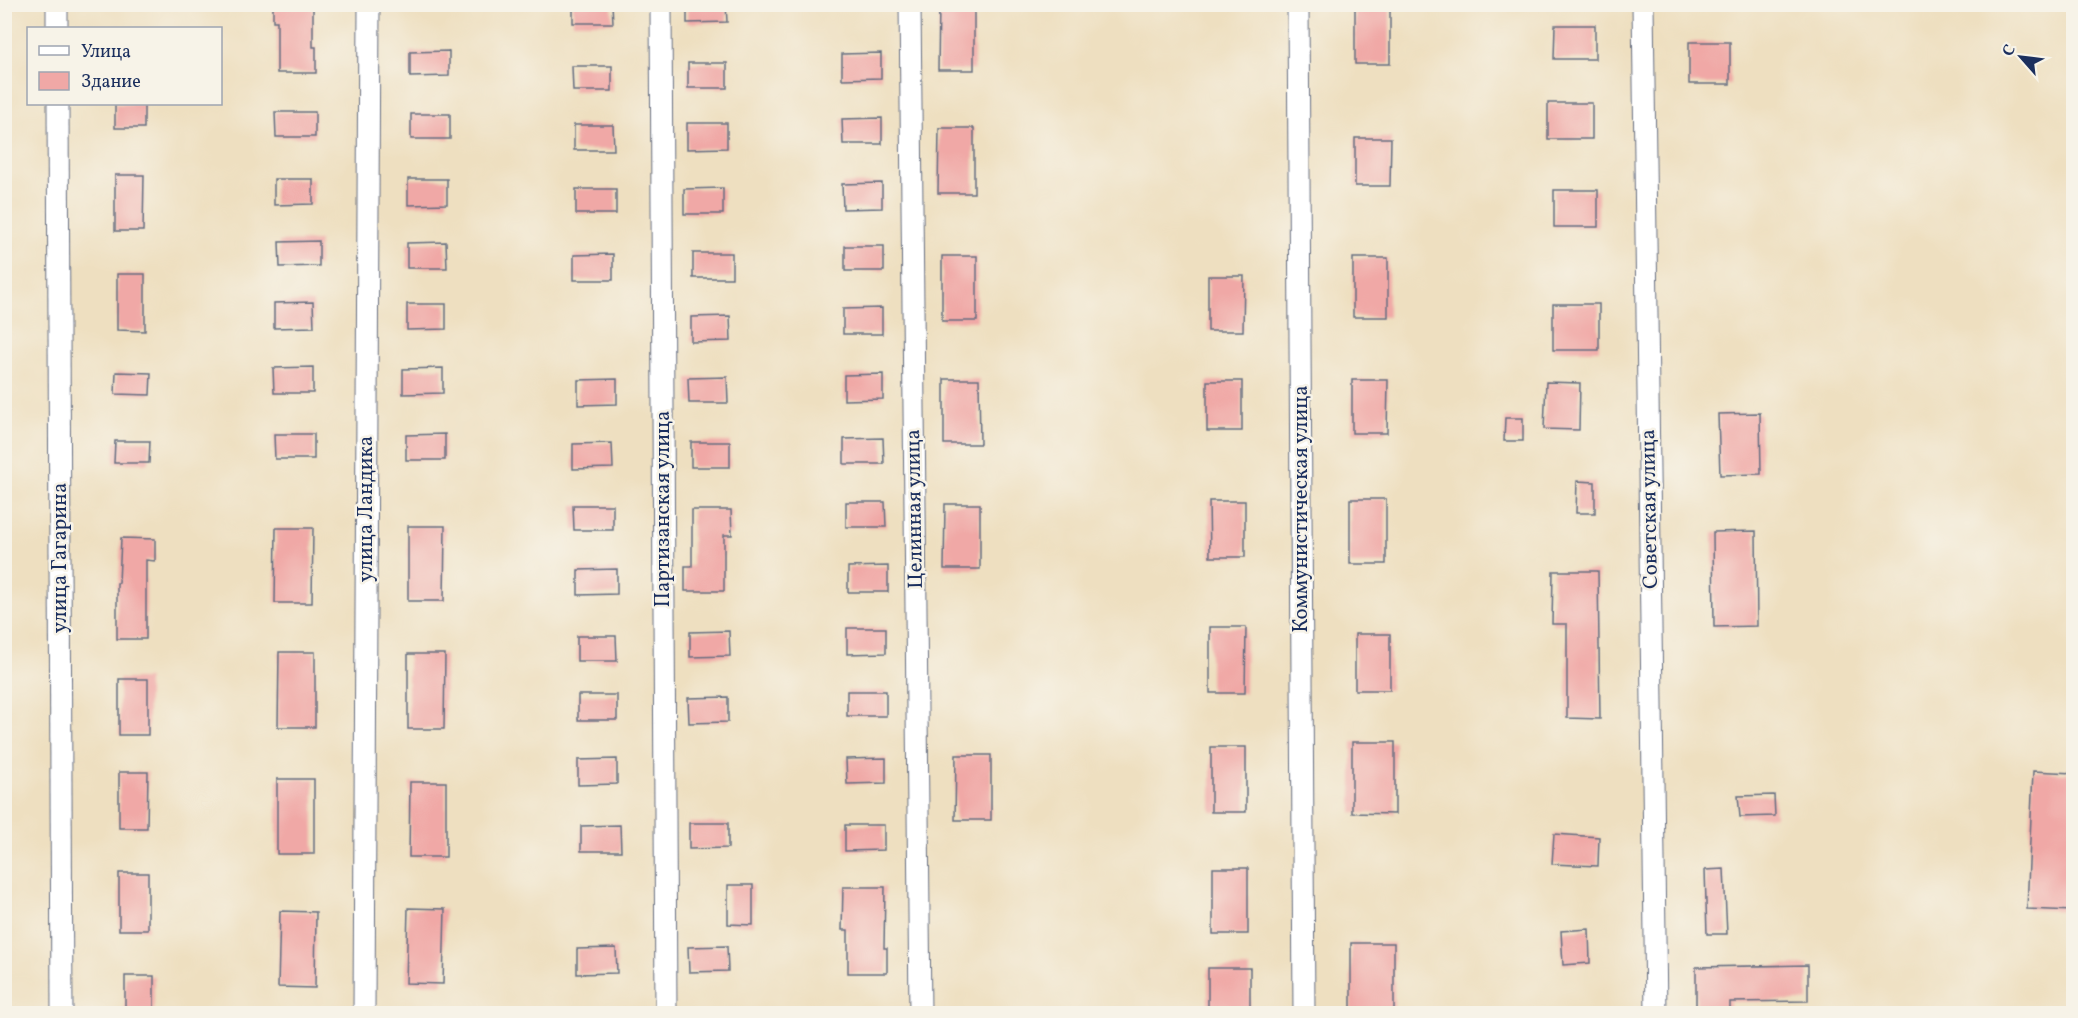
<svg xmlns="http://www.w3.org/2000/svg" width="2078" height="1018" font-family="Vollkorn,serif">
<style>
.building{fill:#f0a8a6}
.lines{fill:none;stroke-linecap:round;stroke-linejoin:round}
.minor-casing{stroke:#656d80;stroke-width:23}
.minor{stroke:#fff;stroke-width:21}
.labels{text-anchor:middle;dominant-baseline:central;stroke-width:5;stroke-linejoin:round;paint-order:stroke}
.street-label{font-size:21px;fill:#1b2f5e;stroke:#f7f3e8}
</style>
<rect width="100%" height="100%" fill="#f7f3e8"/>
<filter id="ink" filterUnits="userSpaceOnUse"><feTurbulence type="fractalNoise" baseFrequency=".0167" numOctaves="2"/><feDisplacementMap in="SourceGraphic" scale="12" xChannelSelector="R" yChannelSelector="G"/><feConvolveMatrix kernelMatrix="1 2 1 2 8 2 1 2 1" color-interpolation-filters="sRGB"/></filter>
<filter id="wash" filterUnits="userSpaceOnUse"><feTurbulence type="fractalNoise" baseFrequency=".008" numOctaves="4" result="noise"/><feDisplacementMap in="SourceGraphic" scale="24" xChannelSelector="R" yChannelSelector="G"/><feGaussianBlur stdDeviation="1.35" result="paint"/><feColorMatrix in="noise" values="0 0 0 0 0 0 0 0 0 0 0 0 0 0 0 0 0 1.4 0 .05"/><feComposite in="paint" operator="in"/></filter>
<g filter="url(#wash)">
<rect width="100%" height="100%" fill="#eedfc0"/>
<g id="blocks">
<!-- building -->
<g class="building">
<polygon points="273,4 313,4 313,47 316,47 316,73 277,73 277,21 273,21"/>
<polygon points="573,4 612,4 613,23 573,23"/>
<polygon points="687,4 726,4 727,22 687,23"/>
<polygon points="939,5 974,5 974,70 938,70"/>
<rect x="1355" y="7" width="35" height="57"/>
<polygon points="1555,25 1595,25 1595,59 1554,59"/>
<rect x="1689" y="42" width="41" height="42"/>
<polygon points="449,51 449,76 410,77 410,52"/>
<polygon points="881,53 881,78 842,79 842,54"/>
<rect x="688" y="63" width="39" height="25"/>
<polygon points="572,66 612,66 612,91 573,91"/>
<rect x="1548" y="103" width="44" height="36"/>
<rect x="115" y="104" width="29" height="24"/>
<polygon points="275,112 315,112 315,137 276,137"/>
<rect x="411" y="114" width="39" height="25"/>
<polygon points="882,118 882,144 843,144 842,119"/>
<polygon points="687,123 727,123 727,148 687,149"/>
<polygon points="574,125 613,125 614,150 574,150"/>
<polygon points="939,128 974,128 974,193 938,193"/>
<polygon points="1355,138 1391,138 1390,186 1355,186"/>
<polygon points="115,175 144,175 143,231 115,231"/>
<polygon points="274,179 313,179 313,204 274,205"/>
<polygon points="408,179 447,179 447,204 408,205"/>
<polygon points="882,183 882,208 843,209 842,184"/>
<polygon points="723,188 723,214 684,214 684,189"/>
<rect x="576" y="189" width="40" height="25"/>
<rect x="1554" y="190" width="44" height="37"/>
<polygon points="319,241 319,266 280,267 279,242"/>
<polygon points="446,242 447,268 407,268 407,243"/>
<rect x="845" y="246" width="39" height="25"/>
<rect x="693" y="253" width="39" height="25"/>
<polygon points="613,254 613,280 574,280 574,255"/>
<rect x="942" y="256" width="35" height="65"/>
<rect x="1353" y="258" width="35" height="59"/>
<polygon points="117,274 145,274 145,331 117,330"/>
<polygon points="1208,276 1244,276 1243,331 1208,331"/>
<polygon points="313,302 314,327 274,328 274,303"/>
<polygon points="407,304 446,304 446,329 407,330"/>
<rect x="1553" y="304" width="46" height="46"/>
<polygon points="882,308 882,334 843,334 843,309"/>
<polygon points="730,316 731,341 691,342 691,317"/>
<polygon points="313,367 313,393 274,393 273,368"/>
<polygon points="443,368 443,393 403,394 403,369"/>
<polygon points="116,372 151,373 150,395 115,394"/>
<polygon points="883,374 883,399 844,400 844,375"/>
<polygon points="727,377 728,403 689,403 688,378"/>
<polygon points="617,379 617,404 578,405 578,380"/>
<polygon points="944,379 979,379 980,444 944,444"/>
<polygon points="1352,380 1388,380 1387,433 1352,433"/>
<rect x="1207" y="381" width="35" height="50"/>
<polygon points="1546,382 1580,383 1579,430 1544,429"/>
<polygon points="1760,413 1761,474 1720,475 1718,414"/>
<polygon points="1505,418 1523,418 1523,441 1504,441"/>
<polygon points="274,434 314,434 314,459 275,459"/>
<polygon points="445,434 445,460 406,460 406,435"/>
<polygon points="883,438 884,464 844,464 844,439"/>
<polygon points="115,441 150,441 149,463 114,463"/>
<rect x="691" y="442" width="39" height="25"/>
<polygon points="612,443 613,468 573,469 573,444"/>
<polygon points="1577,481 1595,482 1595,513 1576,513"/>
<rect x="1350" y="499" width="36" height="65"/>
<polygon points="1209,501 1245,501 1245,557 1210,557"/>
<polygon points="846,502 885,502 886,527 846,527"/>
<polygon points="945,504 980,504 980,569 944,569"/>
<polygon points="573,505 613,505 613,530 574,530"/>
<polygon points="692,510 731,510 732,535 724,535 724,591 685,591 685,566 692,566"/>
<polygon points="408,526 445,526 444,601 408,601"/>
<polygon points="276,528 313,528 312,603 275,603"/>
<polygon points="1756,531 1757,626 1714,627 1713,532"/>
<polygon points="121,538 155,539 155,561 146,560 146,639 117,639 117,583 119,583"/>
<polygon points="888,566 888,592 848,592 848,567"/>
<polygon points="617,569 617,594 578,595 578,570"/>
<polygon points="1553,571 1598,571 1600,719 1567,718 1567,624 1552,624"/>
<polygon points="1210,627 1246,627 1245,693 1210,693"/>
<polygon points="847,628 886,628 886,653 847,654"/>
<polygon points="729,631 730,656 690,657 690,632"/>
<rect x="1355" y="634" width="35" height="56"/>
<polygon points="577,636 616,636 617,661 577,661"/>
<polygon points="279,652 315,652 315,727 278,727"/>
<polygon points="408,654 445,654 444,729 408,729"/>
<rect x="119" y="679" width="29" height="56"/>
<rect x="847" y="691" width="39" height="25"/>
<rect x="578" y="695" width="39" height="25"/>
<polygon points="728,697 728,722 689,723 688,698"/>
<polygon points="1352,742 1395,742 1395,814 1352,813"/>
<rect x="1211" y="747" width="35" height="65"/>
<polygon points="956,755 991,755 991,820 955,820"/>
<polygon points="886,758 886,783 847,784 846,759"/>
<polygon points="617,759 617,784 578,785 578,760"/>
<polygon points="2033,771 2073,773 2073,911 2027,909"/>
<polygon points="119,772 148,772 147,828 119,828"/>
<rect x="277" y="779" width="37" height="75"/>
<polygon points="410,782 446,782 446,857 409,857"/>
<polygon points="1774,795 1775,816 1740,817 1738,796"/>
<polygon points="689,823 728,823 728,848 689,849"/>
<polygon points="620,825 621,851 581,851 581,826"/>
<polygon points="845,825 884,825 884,850 845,851"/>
<polygon points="1554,834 1599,837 1598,866 1552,864"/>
<rect x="1213" y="868" width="35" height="66"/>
<polygon points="1724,869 1727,934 1707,934 1705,870"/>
<rect x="119" y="873" width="29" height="57"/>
<polygon points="728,885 753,885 753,925 728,924"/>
<polygon points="843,887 885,887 884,948 887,948 887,973 848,973 848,930 842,930"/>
<polygon points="408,908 445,909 443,984 406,983"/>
<polygon points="280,911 316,912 315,988 278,987"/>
<polygon points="1589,929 1590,963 1563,965 1561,931"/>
<rect x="1351" y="943" width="43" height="71"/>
<polygon points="727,946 728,971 689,972 688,947"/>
<polygon points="616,948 617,973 577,974 577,949"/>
<polygon points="1808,965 1808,1001 1730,1002 1730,1014 1696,1014 1696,967"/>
<rect x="1208" y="968" width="42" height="46"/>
<rect x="125" y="976" width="29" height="38"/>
</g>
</g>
</g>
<g filter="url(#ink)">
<use href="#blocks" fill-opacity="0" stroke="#656d80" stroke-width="1.5"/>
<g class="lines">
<defs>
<g id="minor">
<polyline points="57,4 57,28"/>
<polyline points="661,4 666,1014"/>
<polyline points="910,4 920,1014"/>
<polyline points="1298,4 1304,1014"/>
<polyline points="1643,4 1656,1014"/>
<polyline points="58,104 62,1014"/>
<polyline points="364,1014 369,4"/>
</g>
</defs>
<!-- minor casing -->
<use href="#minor" class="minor-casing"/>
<!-- minor -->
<use href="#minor" class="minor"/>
</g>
</g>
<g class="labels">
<!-- street labels -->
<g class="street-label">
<text transform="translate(366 509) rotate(-90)">улица Ландика</text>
<text transform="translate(663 509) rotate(-90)">Партизанская улица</text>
<text transform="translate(915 509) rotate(-91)">Целинная улица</text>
<text transform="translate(1301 509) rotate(-90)">Коммунистическая улица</text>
<text transform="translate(1650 509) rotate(-91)">Советская улица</text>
<text transform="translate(60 558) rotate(-90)">улица Гагарина</text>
</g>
</g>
<!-- margin -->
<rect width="2078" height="1018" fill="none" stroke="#f7f3e8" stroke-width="24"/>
<!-- legend -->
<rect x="27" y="27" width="195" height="78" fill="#f7f3e8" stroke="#9fa5b1" stroke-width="1.5"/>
<rect x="39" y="46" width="30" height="9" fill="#ffffff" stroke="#9fa5b1" stroke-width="1.5"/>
<text x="81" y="57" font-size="18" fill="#1b2f5e">Улица</text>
<rect x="39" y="72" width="30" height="18" fill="#f0a8a6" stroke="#9fa5b1" stroke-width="1.5"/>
<text x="81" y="87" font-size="18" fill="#1b2f5e">Здание</text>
<!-- north arrow -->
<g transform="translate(2021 57) rotate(298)" stroke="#f7f3e8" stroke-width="4.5" paint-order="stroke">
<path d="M0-4.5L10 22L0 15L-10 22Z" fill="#1b2f5e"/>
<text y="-9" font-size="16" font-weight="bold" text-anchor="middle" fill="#1b2f5e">С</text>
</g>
</svg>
